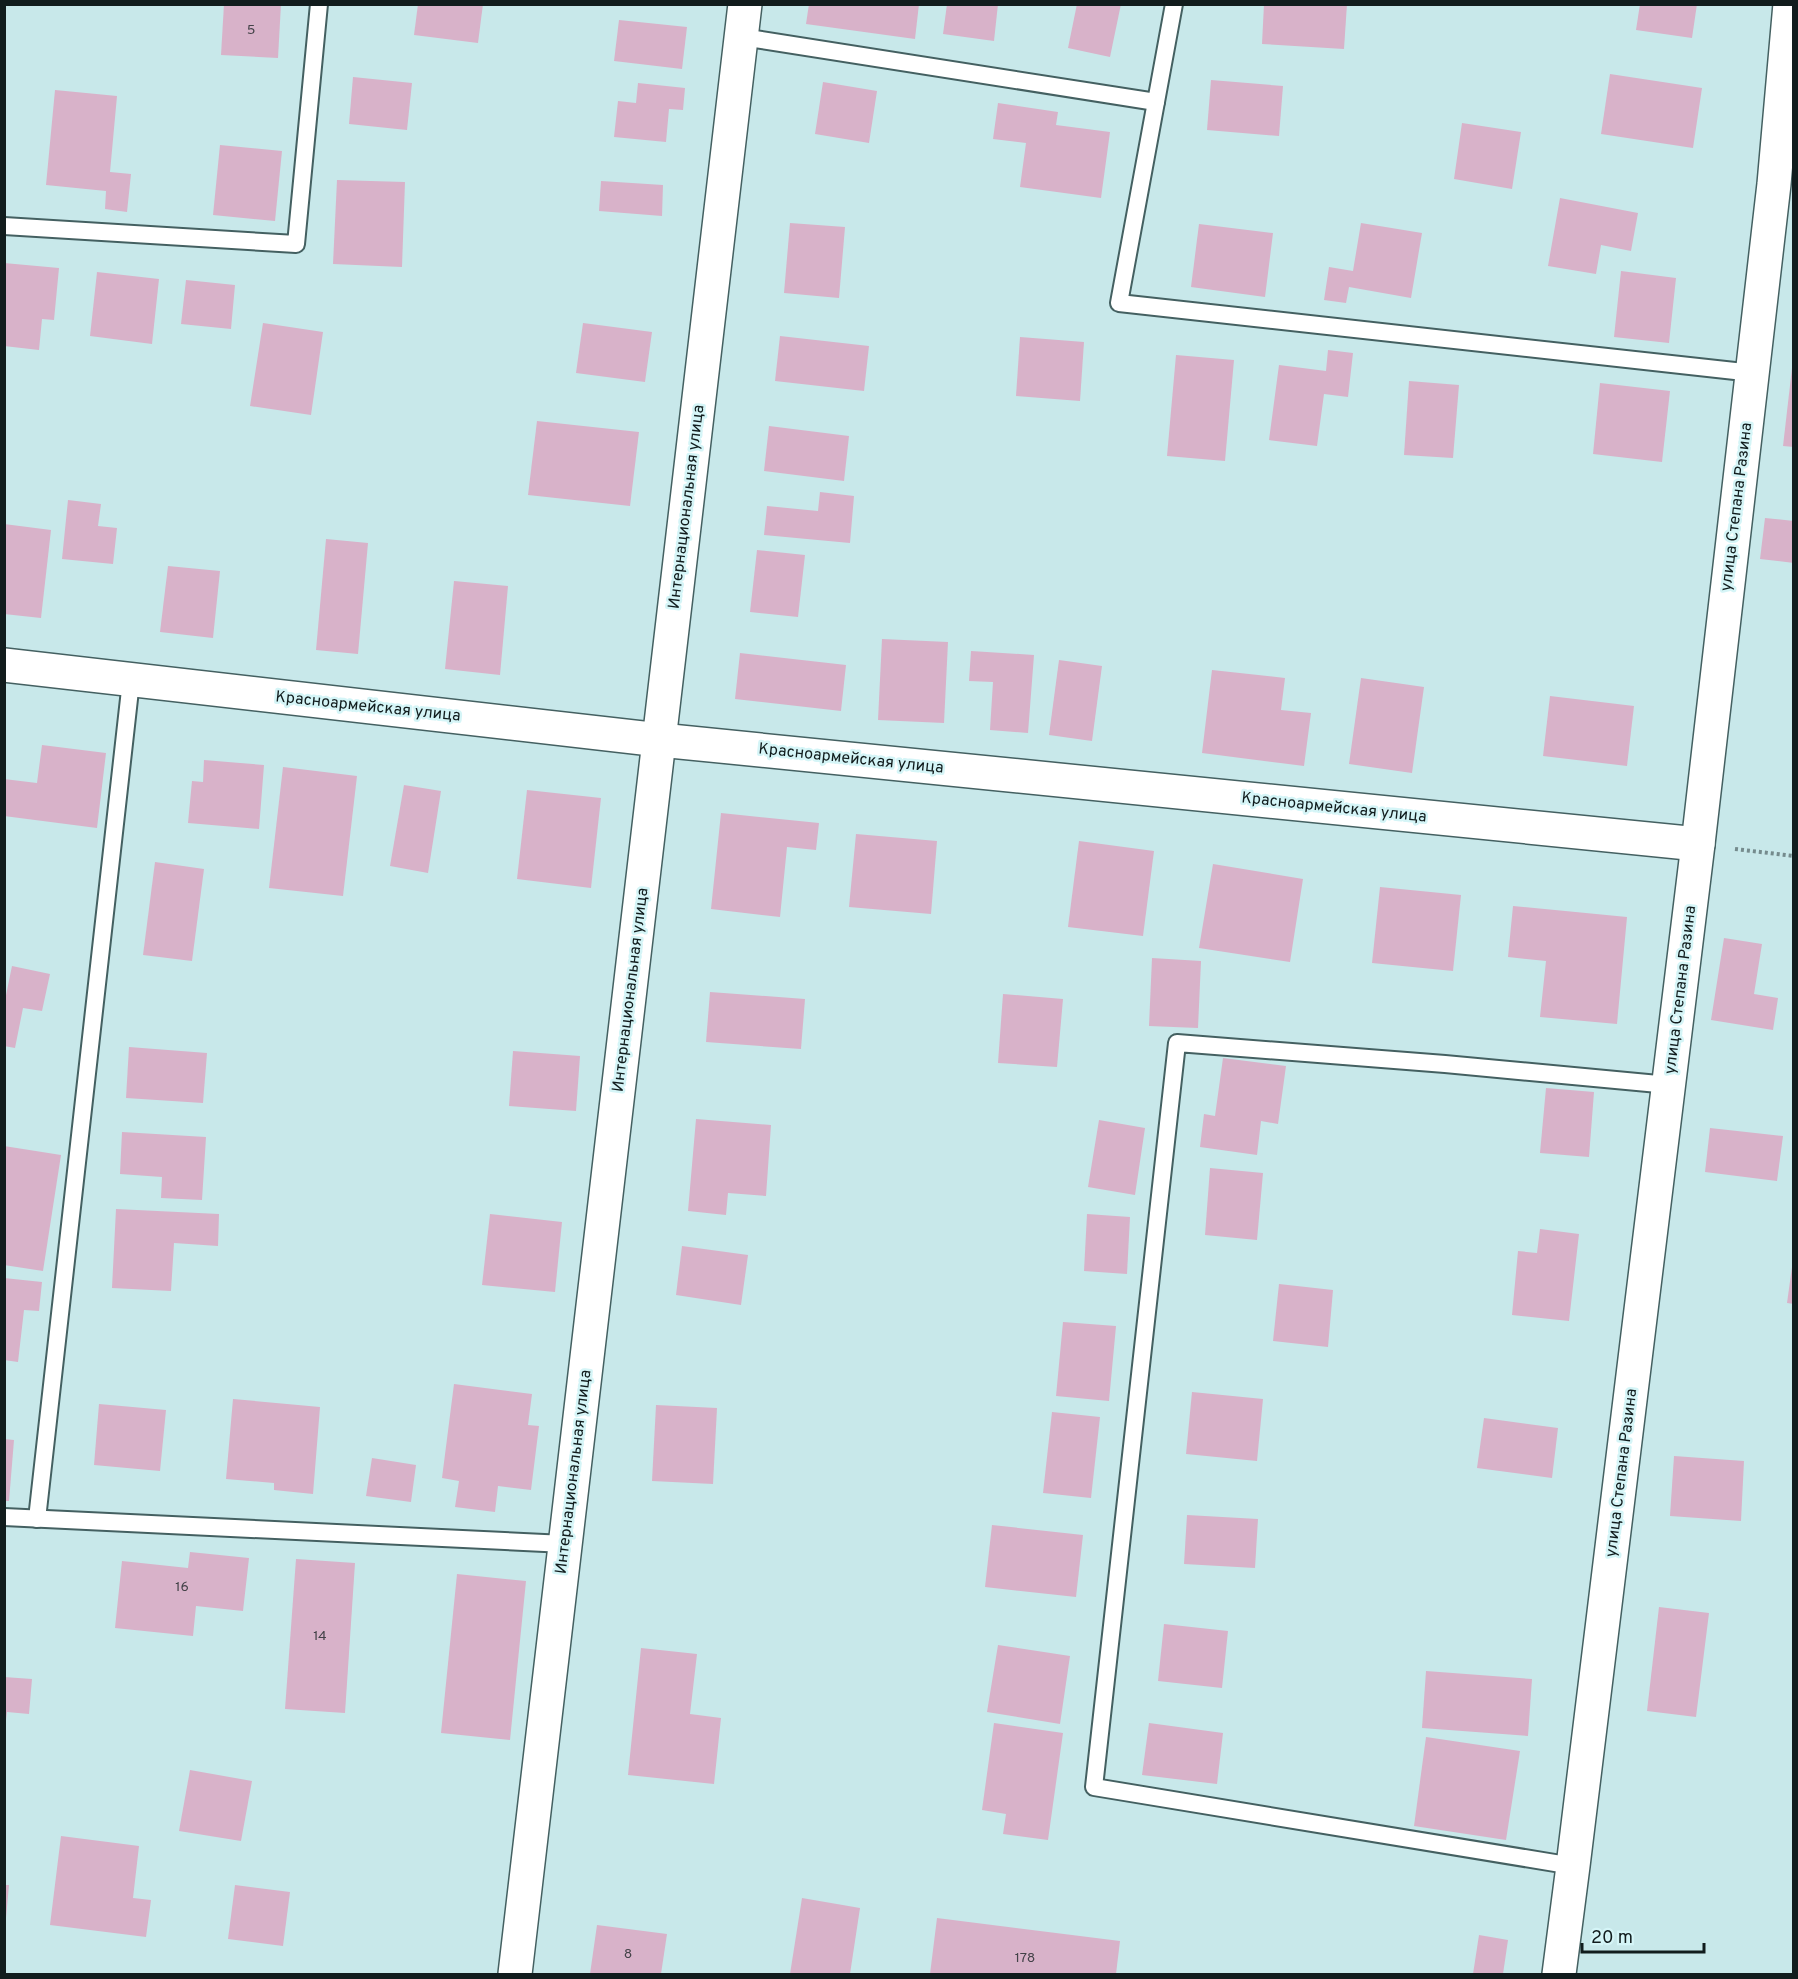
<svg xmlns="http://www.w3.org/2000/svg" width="1798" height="1979" font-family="Overpass,sans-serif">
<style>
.building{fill:#d8b2c9}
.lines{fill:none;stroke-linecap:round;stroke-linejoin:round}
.lane-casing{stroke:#446061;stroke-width:20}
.street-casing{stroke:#446061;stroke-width:36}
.path{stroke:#758b8d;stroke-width:4;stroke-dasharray:3 3;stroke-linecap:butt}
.lane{stroke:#fff;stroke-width:16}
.street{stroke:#fff;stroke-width:33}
.labels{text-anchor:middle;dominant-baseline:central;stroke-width:5;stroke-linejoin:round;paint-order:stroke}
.number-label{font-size:14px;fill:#434248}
.street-label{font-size:16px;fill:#111c1d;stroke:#d5f5f7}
</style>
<rect width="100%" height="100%" fill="#c8e8ea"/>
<!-- building -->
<g class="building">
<polygon points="224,4 281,4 278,58 221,55"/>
<polygon points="418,4 483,4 478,43 414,35"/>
<polygon points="809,4 919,4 915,39 806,24"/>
<polygon points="947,4 998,4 994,41 943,34"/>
<polygon points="1077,4 1121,4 1110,57 1068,48"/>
<polygon points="1264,4 1347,4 1344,49 1262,44"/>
<polygon points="1640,4 1697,4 1692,38 1636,30"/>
<polygon points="619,20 687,27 682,69 614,61"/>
<polygon points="1610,74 1702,88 1693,148 1601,134"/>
<polygon points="353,77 412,83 407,130 349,124"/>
<polygon points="1211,80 1283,86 1279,136 1207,130"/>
<polygon points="823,82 877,91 869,143 815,134"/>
<polygon points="638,83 685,88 683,110 669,109 666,142 614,137 618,101 636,103"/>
<polygon points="55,90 117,96 110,172 131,174 127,212 105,209 106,191 46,185"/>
<polygon points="998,103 1058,112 1056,125 1110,132 1101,198 1020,187 1026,143 993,139"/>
<polygon points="1462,123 1521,132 1512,189 1454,179"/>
<polygon points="220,145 282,151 275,221 213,215"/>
<polygon points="337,180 405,182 402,267 333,264"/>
<polygon points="601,181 663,185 662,216 599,211"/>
<polygon points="1560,198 1638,213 1631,251 1601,245 1596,274 1548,266"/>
<polygon points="790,223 845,227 839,298 784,293"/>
<polygon points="1361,223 1422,233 1411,298 1349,287 1346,303 1324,300 1329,267 1353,271"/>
<polygon points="1199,224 1273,233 1265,297 1191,287"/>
<polygon points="4,263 59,268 54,320 42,319 39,350 4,346"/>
<polygon points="1621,271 1676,278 1669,343 1614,337"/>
<polygon points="97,272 159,279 152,344 90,336"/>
<polygon points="186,280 235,285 231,329 181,324"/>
<polygon points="263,323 323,332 311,415 250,406"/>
<polygon points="583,323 652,332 645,382 576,373"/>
<polygon points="780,336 869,346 864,391 775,381"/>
<polygon points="1020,337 1084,342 1080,401 1016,396"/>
<polygon points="1328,350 1353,353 1348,397 1324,394 1317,446 1269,440 1279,365 1326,371"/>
<polygon points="1176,355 1234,360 1225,461 1167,456"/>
<polygon points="1792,368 1794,368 1794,447 1783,446"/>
<polygon points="1409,381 1459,385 1453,458 1404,455"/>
<polygon points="1600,383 1670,391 1662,462 1593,454"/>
<polygon points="537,421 639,432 630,506 528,495"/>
<polygon points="769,426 849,436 844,481 764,471"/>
<polygon points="820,492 854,496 850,543 764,535 767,506 818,511"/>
<polygon points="68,500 101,504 98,526 117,528 113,564 62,559"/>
<polygon points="1765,518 1794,521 1794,563 1760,559"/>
<polygon points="4,524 51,530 41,618 4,614"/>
<polygon points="326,539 368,543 358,654 316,650"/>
<polygon points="757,550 805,555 798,617 750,612"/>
<polygon points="168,566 220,571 213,638 160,632"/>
<polygon points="454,581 508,586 500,675 445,669"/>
<polygon points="882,639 948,642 944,723 878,720"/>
<polygon points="971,651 1034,655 1028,733 990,730 993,682 969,681"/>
<polygon points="740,653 846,665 841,711 735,699"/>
<polygon points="1059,660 1102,666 1092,741 1049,735"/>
<polygon points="1212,670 1285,678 1281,710 1311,713 1304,766 1202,753"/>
<polygon points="1361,678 1424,687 1412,773 1349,764"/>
<polygon points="1550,696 1634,706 1627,766 1543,756"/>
<polygon points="42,745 106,753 97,828 4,816 4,779 37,783"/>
<polygon points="204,760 264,765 259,829 188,823 192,781 203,782"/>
<polygon points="283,767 357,776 343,896 269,888"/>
<polygon points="404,785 441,791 428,873 390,866"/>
<polygon points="527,790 601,798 591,888 517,879"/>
<polygon points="721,813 819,823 816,850 787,847 780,917 711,909"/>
<polygon points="856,834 937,841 931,914 849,907"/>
<polygon points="1079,841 1154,851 1143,936 1068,927"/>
<polygon points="155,862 204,869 192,961 143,955"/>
<polygon points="1213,864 1303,879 1290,962 1199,948"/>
<polygon points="1380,887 1461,895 1453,971 1372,963"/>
<polygon points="1513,906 1627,917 1617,1024 1540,1017 1546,961 1508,957"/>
<polygon points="1724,938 1762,944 1754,994 1778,998 1773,1030 1711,1020"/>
<polygon points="1152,958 1201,961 1198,1028 1149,1026"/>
<polygon points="12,966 50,974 42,1011 23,1008 15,1048 4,1046 4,1005"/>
<polygon points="710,992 805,999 801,1049 706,1042"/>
<polygon points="1003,994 1063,999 1057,1067 998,1063"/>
<polygon points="129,1047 207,1053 203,1103 126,1098"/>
<polygon points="513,1051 580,1056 576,1111 509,1106"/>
<polygon points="1223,1058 1286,1066 1278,1124 1261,1121 1257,1155 1200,1147 1204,1114 1215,1116"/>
<polygon points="1546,1088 1594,1092 1589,1157 1540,1153"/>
<polygon points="696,1119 771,1125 766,1196 728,1193 726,1215 688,1211"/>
<polygon points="1099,1120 1145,1128 1135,1195 1088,1187"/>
<polygon points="1710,1128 1783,1136 1777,1181 1705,1172"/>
<polygon points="122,1132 206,1137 202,1200 161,1198 162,1177 120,1174"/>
<polygon points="4,1146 61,1155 43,1271 4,1265"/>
<polygon points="1210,1168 1263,1173 1257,1240 1205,1235"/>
<polygon points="116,1209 219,1214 218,1246 174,1243 171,1291 112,1288"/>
<polygon points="490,1214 562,1222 555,1292 482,1285"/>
<polygon points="1087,1214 1130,1217 1127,1274 1084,1271"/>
<polygon points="1540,1229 1579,1234 1569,1321 1512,1315 1518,1251 1537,1253"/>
<polygon points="682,1246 748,1255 741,1305 676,1295"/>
<polygon points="1792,1267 1794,1268 1794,1304 1787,1303"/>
<polygon points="4,1278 42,1282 39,1311 24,1310 18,1362 4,1360"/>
<polygon points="1279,1284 1333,1290 1328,1347 1273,1341"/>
<polygon points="1063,1322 1116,1326 1109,1401 1056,1396"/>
<polygon points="454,1384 532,1394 528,1425 539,1426 531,1490 498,1486 495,1512 455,1507 459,1481 442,1478"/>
<polygon points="1192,1392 1263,1399 1257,1461 1186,1454"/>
<polygon points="233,1399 320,1407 313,1494 274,1490 274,1483 226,1479"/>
<polygon points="99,1404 166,1410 160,1471 94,1465"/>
<polygon points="656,1405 717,1408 713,1484 652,1481"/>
<polygon points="1052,1412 1100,1417 1091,1498 1043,1493"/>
<polygon points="1484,1418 1558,1428 1552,1478 1477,1468"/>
<polygon points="4,1439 14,1440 9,1501 4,1501"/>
<polygon points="1674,1456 1744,1461 1741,1521 1670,1516"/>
<polygon points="372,1458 416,1465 411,1502 366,1496"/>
<polygon points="1187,1515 1258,1519 1255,1568 1184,1564"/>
<polygon points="992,1525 1083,1535 1076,1597 985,1587"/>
<polygon points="190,1552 249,1558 243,1611 196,1606 193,1636 115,1628 122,1561 188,1568"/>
<polygon points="296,1559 355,1563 345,1713 285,1709"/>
<polygon points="457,1574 526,1581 510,1740 441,1733"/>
<polygon points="1659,1607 1709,1613 1696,1717 1647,1711"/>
<polygon points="1164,1624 1228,1631 1222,1688 1158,1681"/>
<polygon points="998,1645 1070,1656 1060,1724 987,1712"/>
<polygon points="641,1648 697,1654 690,1714 721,1718 714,1784 628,1775"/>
<polygon points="1426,1671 1532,1679 1528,1736 1422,1728"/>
<polygon points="4,1677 32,1679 29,1714 7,1712 6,1720 4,1720"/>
<polygon points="994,1723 1063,1733 1048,1840 1003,1834 1006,1814 982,1810"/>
<polygon points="1149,1723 1223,1733 1217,1784 1142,1775"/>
<polygon points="1426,1737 1520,1751 1506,1840 1414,1826"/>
<polygon points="190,1770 252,1781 241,1841 179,1831"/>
<polygon points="61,1836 139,1846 133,1898 151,1900 146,1937 50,1925"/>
<polygon points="4,1885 9,1885 6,1918 4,1918"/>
<polygon points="235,1885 290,1892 283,1946 228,1939"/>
<polygon points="802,1898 860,1908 850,1974 790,1974"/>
<polygon points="937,1918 1120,1941 1116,1974 930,1974"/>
<polygon points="597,1925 667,1934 661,1974 590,1974"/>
<polygon points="1479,1935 1508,1940 1503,1974 1473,1974"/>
</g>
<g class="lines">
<defs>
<g id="lane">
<polyline points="1174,4 1119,303 1753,373"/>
<polyline points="742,37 1156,102"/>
<polyline points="4,226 296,244 319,4"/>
<polyline points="4,1517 565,1544"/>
<polyline points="37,1519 131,681"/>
<polyline points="1573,1866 1094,1787 1177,1043 1445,1064 1669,1085"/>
</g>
<g id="street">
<polyline points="4,665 660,740 1698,844"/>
<polyline points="515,1974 745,4"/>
<polyline points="1559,1974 1573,1866 1698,844 1774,184 1790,4"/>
</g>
</defs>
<!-- lane casing -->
<use href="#lane" class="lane-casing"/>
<!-- street casing -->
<use href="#street" class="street-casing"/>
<!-- path -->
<polyline class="path" points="1735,849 1794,856"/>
<!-- lane -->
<use href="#lane" class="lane"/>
<!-- street -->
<use href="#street" class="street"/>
</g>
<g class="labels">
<!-- number labels -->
<g class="number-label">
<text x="251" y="30">5</text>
<text x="182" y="1587">16</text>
<text x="320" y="1636">14</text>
<text x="628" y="1954">8</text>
<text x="1025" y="1958">178</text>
</g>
<!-- street labels -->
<g class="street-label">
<text transform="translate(687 507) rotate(-83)">Интернациональная улица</text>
<text transform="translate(1737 507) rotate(-83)">улица Степана Разина</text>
<text transform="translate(368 707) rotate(6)">Красноармейская улица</text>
<text transform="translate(851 759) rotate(6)">Красноармейская улица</text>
<text transform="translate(1334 808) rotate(6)">Красноармейская улица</text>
<text transform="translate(631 990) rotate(-83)">Интернациональная улица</text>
<text transform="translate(1681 990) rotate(-83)">улица Степана Разина</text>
<text transform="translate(574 1472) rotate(-83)">Интернациональная улица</text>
<text transform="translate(1622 1473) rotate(-83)">улица Степана Разина</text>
</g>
</g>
<!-- border -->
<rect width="1798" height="1979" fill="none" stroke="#111c1d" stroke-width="12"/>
<!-- scale -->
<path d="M1582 1943v9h122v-9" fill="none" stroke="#111c1d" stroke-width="3"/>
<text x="1591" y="1943" font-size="18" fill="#111c1d" stroke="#d5f5f7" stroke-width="4.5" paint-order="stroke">20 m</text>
</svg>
